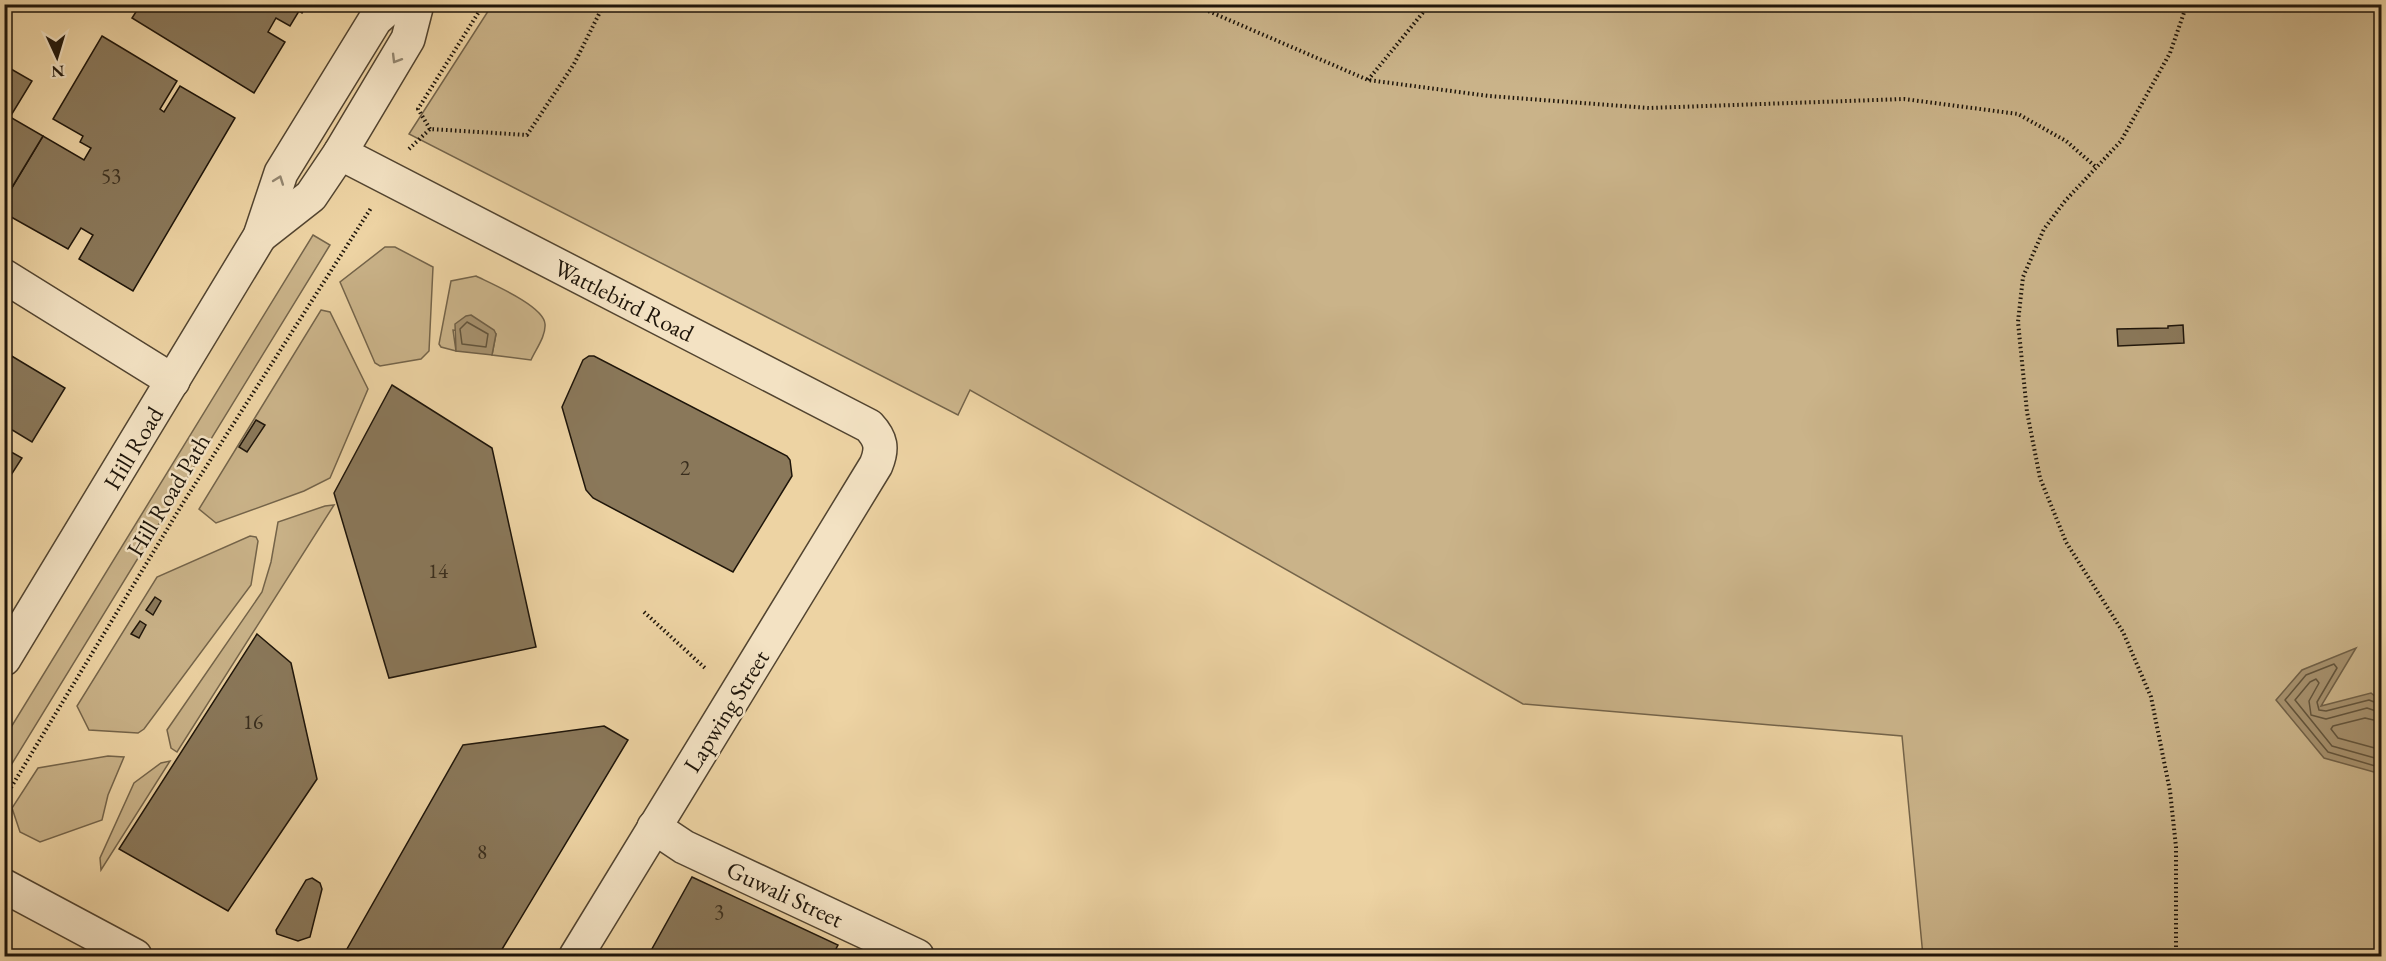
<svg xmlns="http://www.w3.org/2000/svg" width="2386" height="961" font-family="'EB Garamond',serif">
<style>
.green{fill:#cab389;stroke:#74644a;stroke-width:1.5}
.water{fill:#a7926f;stroke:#706047;stroke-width:1.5}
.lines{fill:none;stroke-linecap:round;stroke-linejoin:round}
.shore{stroke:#62543c;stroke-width:1.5}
.building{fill:#8a785a;stroke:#1e150a;stroke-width:1.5}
.minor-casing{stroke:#524430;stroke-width:36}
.path{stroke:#1e150a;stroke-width:4;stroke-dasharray:1.5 3;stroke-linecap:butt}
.minor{stroke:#f3e2c3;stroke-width:33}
.oneway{stroke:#938670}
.labels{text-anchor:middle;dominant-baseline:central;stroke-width:5;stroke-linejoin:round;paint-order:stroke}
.number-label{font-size:21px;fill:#392e1e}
.street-label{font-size:24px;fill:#1e150a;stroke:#f3e2c3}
</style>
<rect width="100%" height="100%" fill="#edd3a3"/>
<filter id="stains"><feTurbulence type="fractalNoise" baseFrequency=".00333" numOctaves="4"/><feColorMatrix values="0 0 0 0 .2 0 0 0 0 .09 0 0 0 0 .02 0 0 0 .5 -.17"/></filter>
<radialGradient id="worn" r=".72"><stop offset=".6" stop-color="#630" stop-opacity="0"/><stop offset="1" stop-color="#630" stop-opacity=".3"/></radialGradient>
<!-- green -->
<g class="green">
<polygon points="492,5 2381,5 2381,956 1923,956 1902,736 1523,704 970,390 958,415 409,134"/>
<polygon points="313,235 330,245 5,775 5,737"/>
<polygon points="385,247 395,247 433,267 429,351 421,359 380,366 375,363 340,282"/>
<path d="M476,276c16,8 68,30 69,48 1,12 -9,25 -14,36l-39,-5 4,-21 -43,-4 3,21 -15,-4 -2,-3 12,-63z"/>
<polygon points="321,310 330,312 368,389 330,478 304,491 216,523 199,509"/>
<polygon points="334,505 177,752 171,748 167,730 262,592 271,562 278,522 325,506"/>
<polygon points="250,536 256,537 258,541 251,585 144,729 138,733 89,730 77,706 157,577"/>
<polygon points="108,756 124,757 108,795 102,820 40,842 20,832 12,808 38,768"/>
<polygon points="170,761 101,870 100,858 134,783 161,763"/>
</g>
<!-- water -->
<g class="water">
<polygon points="471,315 494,330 496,334 492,355 456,351 455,324 466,316"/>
<polygon points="2356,648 2321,706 2371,693 2381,701 2381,774 2324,758 2276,700 2302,670"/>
</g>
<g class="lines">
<!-- shore -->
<g class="shore">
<polygon points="467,322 488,334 486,347 462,344 460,329"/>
<polyline points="2382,705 2369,700 2326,711 2319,710 2317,702 2337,668 2334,664 2306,675 2285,700 2328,752 2382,768"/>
<polyline points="2382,713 2367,708 2326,719 2311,715 2309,701 2319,683 2316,679 2310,682 2295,700 2332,746 2382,760"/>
<polyline points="2382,722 2365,718 2333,726 2331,729 2338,738 2382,750"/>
</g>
</g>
<!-- building -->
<g class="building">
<polygon points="141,4 307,4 302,13 299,11 290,26 276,18 268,32 285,42 254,93 132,18"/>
<polygon points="102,36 177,81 160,109 164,112 180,86 235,118 133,291 79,259 93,235 81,228 68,249 4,213 4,201 43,136 84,160 91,148 80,142 83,136 53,119"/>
<polygon points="4,65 32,81 10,117 43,136 11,189 4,185"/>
<polygon points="2183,325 2184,343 2118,346 2117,329 2168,328 2168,326"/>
<polygon points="5,352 65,388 32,442 4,425"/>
<polygon points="589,356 594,356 787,456 790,460 792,476 733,572 593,498 586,490 562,407 583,360"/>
<polygon points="392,385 492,448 536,647 389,678 334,493"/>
<polygon points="256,420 265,425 247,452 239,447"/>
<polygon points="4,448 22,458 4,486"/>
<polygon points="155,597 161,601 153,615 146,610"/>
<polygon points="140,621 146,625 139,638 131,634"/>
<polygon points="257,634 291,663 317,779 228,911 119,849"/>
<polygon points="604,726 628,740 498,956 343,956 463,745"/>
<polygon points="692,877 838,945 832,956 648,956"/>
<polygon points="312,878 320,883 322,889 310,937 298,941 277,934 276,930 306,880"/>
</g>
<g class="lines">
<defs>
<g id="minor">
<path d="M340,153l529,273c12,13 14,22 7,39l-300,491"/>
<polyline points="260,236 311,196 340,153 408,39 417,4"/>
<polyline points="4,276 173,381"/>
<polyline points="4,659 260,236 281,173 375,20 393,4"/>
<polyline points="654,827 684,847 917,956"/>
<polyline points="4,886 135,956"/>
</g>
</defs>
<!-- minor casing -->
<use href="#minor" class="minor-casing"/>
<!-- path -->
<g class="path">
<polyline points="1192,4 1368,80 1489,96 1649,108 1904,99 2018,114 2066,141 2097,168"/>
<polyline points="1368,80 1430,4"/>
<polyline points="430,129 418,109 480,10 470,4"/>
<polyline points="409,149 430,129 527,135 574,64 604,4"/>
<polyline points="644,612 706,669"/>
<polyline points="4,799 183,503 371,208"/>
<polyline points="2176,956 2176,847 2170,791 2151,697 2123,632 2066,542 2040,478 2027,412 2018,322 2023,277 2044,229 2065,201 2121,141 2170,53 2187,4"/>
</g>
<!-- minor -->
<use href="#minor" class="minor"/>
</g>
<!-- one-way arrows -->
<defs><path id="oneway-chevron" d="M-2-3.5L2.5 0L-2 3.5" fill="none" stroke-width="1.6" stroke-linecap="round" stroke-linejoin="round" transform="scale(1.5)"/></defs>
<g class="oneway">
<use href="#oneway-chevron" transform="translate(396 59) rotate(121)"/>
<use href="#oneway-chevron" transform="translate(279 180) rotate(-70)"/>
</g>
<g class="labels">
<!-- number labels -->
<g class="number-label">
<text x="111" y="175">53</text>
<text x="685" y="467">2</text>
<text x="438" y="570">14</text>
<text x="253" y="721">16</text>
<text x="482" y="851">8</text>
<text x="719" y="911">3</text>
</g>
<!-- street labels -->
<g class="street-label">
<text transform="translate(624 300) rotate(27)">Wattlebird Road</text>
<text transform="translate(133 448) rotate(-59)">Hill Road</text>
<text transform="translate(168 495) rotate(-59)">Hill Road Path</text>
<text transform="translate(726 711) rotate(-58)">Lapwing Street</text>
<text transform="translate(785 894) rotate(25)">Guwali Street</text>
</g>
</g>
<!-- margin -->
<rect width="2386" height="961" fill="none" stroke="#edd3a3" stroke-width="24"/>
<rect x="6" y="6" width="2374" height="949" fill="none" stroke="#1e150a" stroke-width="3"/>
<rect x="12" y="12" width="2362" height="937" fill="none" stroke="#1e150a" stroke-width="1.5"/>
<!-- north arrow -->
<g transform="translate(57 57) rotate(176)" stroke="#f3e2c3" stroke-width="4.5" paint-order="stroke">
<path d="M0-4.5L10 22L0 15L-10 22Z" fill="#1e150a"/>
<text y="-9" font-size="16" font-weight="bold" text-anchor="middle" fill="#1e150a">N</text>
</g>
<rect width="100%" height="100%" filter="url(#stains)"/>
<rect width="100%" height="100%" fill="url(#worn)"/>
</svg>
